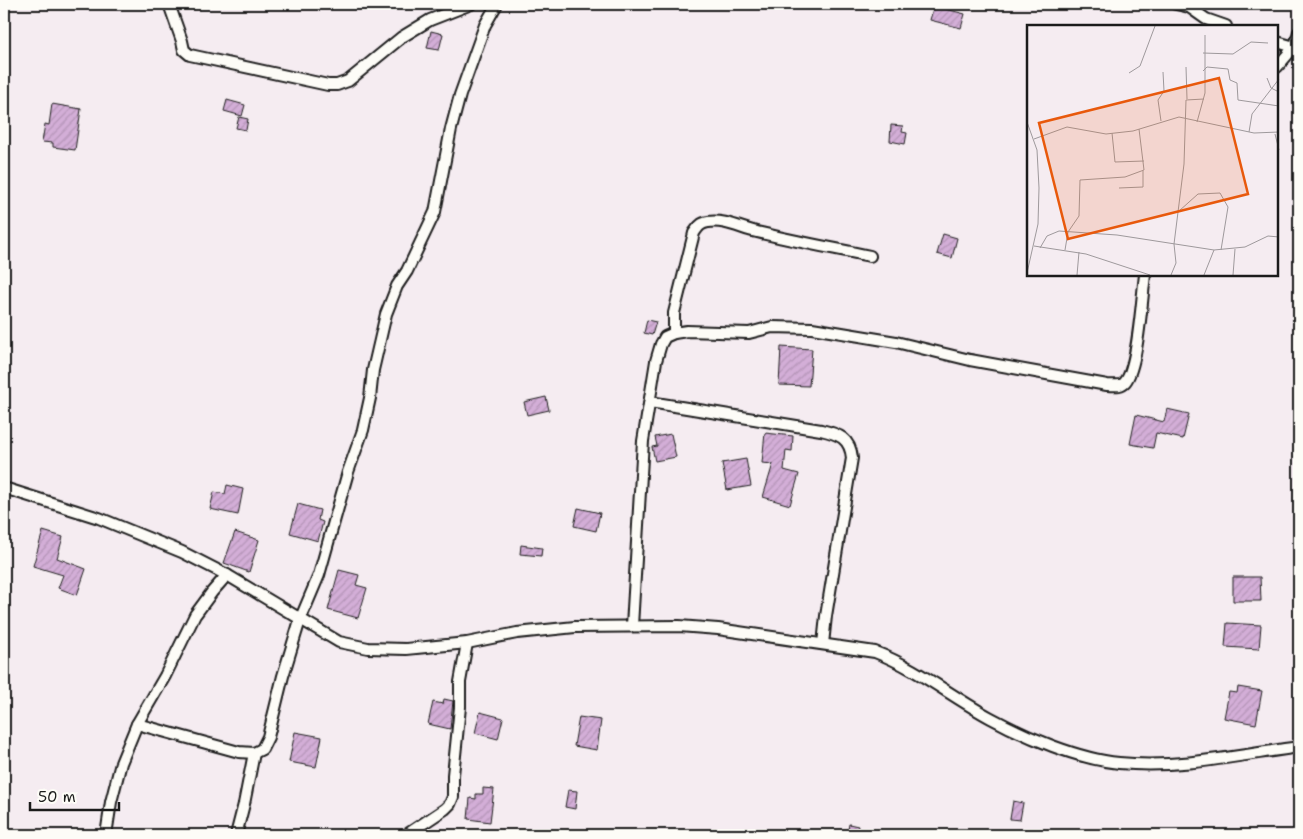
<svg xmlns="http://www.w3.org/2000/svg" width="1303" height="839" font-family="'Shantell Sans',sans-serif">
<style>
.building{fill:url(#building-hatch);stroke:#1c1c1c}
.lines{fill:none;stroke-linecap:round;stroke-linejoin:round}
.minor-casing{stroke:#1c1c1c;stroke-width:14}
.minor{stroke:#fdfcf7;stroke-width:10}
.inset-road{fill:none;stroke:#9e999c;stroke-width:1}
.view{fill:#e8590c;fill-opacity:0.15;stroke:#e8590c;stroke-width:2.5}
.inset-edge{fill:none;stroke:#1c1c1c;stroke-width:2.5}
</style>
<defs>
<pattern id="building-hatch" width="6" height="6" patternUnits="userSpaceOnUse" patternTransform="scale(1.25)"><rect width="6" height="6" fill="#d3aed7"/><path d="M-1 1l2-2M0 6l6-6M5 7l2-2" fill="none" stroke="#b595b8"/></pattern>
</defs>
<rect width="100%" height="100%" fill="#f5ecf1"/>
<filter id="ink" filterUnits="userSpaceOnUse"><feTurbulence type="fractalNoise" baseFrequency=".02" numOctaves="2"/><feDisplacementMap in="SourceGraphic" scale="10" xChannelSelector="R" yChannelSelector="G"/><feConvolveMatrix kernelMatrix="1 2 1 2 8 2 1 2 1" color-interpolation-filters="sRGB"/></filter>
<g filter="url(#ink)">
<!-- building -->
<g class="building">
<polygon points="934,6 965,14 961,28 930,20"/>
<polygon points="431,31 443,34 439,50 427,48"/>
<polygon points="227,100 245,105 242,116 224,111"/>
<polygon points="52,104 81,109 75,150 53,147 53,143 42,142 45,124 49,125"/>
<polygon points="239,117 248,119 246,130 236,128"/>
<polygon points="891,125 903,126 902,132 907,133 905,144 890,141"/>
<polygon points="943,234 957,238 952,258 937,254"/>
<polygon points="647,320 656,322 652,335 644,333"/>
<polygon points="781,347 812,349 809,386 779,385"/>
<polygon points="546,397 549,410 527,415 524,402"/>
<polygon points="1167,409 1189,414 1183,439 1156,433 1153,448 1130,444 1136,415 1164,422"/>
<polygon points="765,433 793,436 792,451 786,450 784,470 799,474 790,505 763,497 773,464 762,463"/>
<polygon points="671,434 676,457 655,461 652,447 657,446 655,437"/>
<polygon points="746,459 751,486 727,490 722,463"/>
<polygon points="227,485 243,489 238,515 210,509 214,492 225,494"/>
<polygon points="298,504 320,510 318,520 323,522 318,541 290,533"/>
<polygon points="578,508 600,513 596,531 574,526"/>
<polygon points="43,531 63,537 57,558 86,569 77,595 58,588 63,575 33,566"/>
<polygon points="235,532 259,540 249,572 224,563"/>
<polygon points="521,545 542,548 541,556 520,554"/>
<polygon points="339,570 359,575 356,585 367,588 358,618 328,610"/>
<polygon points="1233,577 1260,577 1261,601 1233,601"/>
<polygon points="1227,623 1261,625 1259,649 1225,647"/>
<polygon points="1238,687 1262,691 1256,724 1224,718 1229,692 1237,693"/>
<polygon points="444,699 453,701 450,729 428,724 433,702 443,704"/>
<polygon points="480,712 503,718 498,739 475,733"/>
<polygon points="579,717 601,720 597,750 574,746"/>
<polygon points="295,732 322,737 316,767 289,762"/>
<polygon points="483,788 494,789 490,822 468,819 470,798 476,799 476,794 483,794"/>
<polygon points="568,790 577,791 575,809 565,807"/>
<polygon points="1013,801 1023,803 1020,820 1010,819"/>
<polygon points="849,824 858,826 856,835 847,835"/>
</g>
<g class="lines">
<defs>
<g id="minor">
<polyline points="169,4 182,41 184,50 190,55 328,85 337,85 348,81 402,37 430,20 471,4"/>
<polyline points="1176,4 1189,7 1206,19 1226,26"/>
<polyline points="1277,42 1298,48"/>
<polyline points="1277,67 1295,46 1299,32"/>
<path d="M674,333v-20l20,-80c4,-6 7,-10 14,-11 16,-3 34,7 49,10 37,9 75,16 113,24"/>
<path d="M650,402l171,28c18,4 29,8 31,28l-26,158 -3,28"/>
<path d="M4,488l95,30 83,34 45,23 112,67 29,6 38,1 61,-6 50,-10 58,-6 104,-1 39,3 157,23c42,16 77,45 116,66 35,19 87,41 128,45 60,6 121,-8 180,-16"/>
<path d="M632,626l11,-185 13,-80 5,-17 4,-7 9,-4 13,-2 62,2 23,-6 40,1 84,14 74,18 137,25c6,0 14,2 18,-3 13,-14 17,-86 20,-107"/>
<polyline points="137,724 239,752 254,753 262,749 268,737 283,676 300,620 319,575 348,472 363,430 370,398 373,370 386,314 397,286 407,271 435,212 451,129 460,95 485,25 497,4"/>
<polyline points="106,835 111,802 121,763 137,724 165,676 195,615 212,592 227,575"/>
<polyline points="236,835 244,804 254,753"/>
<polyline points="406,835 445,809 450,804 453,797 453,775 460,707 460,682 467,643"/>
</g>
</defs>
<!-- minor casing -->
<use href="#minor" class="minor-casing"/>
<!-- minor -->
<use href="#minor" class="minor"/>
</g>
</g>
<!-- overview -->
<g transform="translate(1027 25)">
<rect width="251" height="251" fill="#f5ecf1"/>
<path class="inset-road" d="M176,28l30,1 18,-12 17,1M159,42l1,32M176,46l4,-4 21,2 2,11 7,3 1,17 41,6M102,48l11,-7 15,-40M240,53l4,10 8,4M134,96l-3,-21 6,-9 -1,-19M0,97l10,28 2,38 -1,36 -11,49M170,97l8,-29v-58M222,107l3,-18 27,-35M85,108l3,29 29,-1M248,109l4,16M7,114l33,-12 39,7 27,-3 46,-14 75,16 25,-1M92,163l24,-1v-16M152,186l19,-17 22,-1 8,14 -7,43M7,221l52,8 64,21M13,223l7,-12 12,-5 58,4 97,15 31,-3 23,-11 11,1M38,225l3,-18 11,-16 1,-36 45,-3 19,-7 -5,-41M50,250l2,-23M144,250l5,-12 -2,-19 10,-80 2,-64 18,-1M177,250l10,-25M206,250l2,-26"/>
<path class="view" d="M192,53l29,116 -180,45 -29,-116z"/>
<rect width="251" height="251" class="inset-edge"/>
</g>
<!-- margin -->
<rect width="1303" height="839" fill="none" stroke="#fdfcf7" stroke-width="20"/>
<rect x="10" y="10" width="1283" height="819" fill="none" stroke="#1c1c1c" stroke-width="2" filter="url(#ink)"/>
<!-- scale -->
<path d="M30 802v8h89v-8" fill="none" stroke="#1c1c1c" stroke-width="2.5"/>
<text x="38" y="802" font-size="15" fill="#1c1c1c" stroke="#fdfcf7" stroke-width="4" paint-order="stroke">50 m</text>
</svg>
